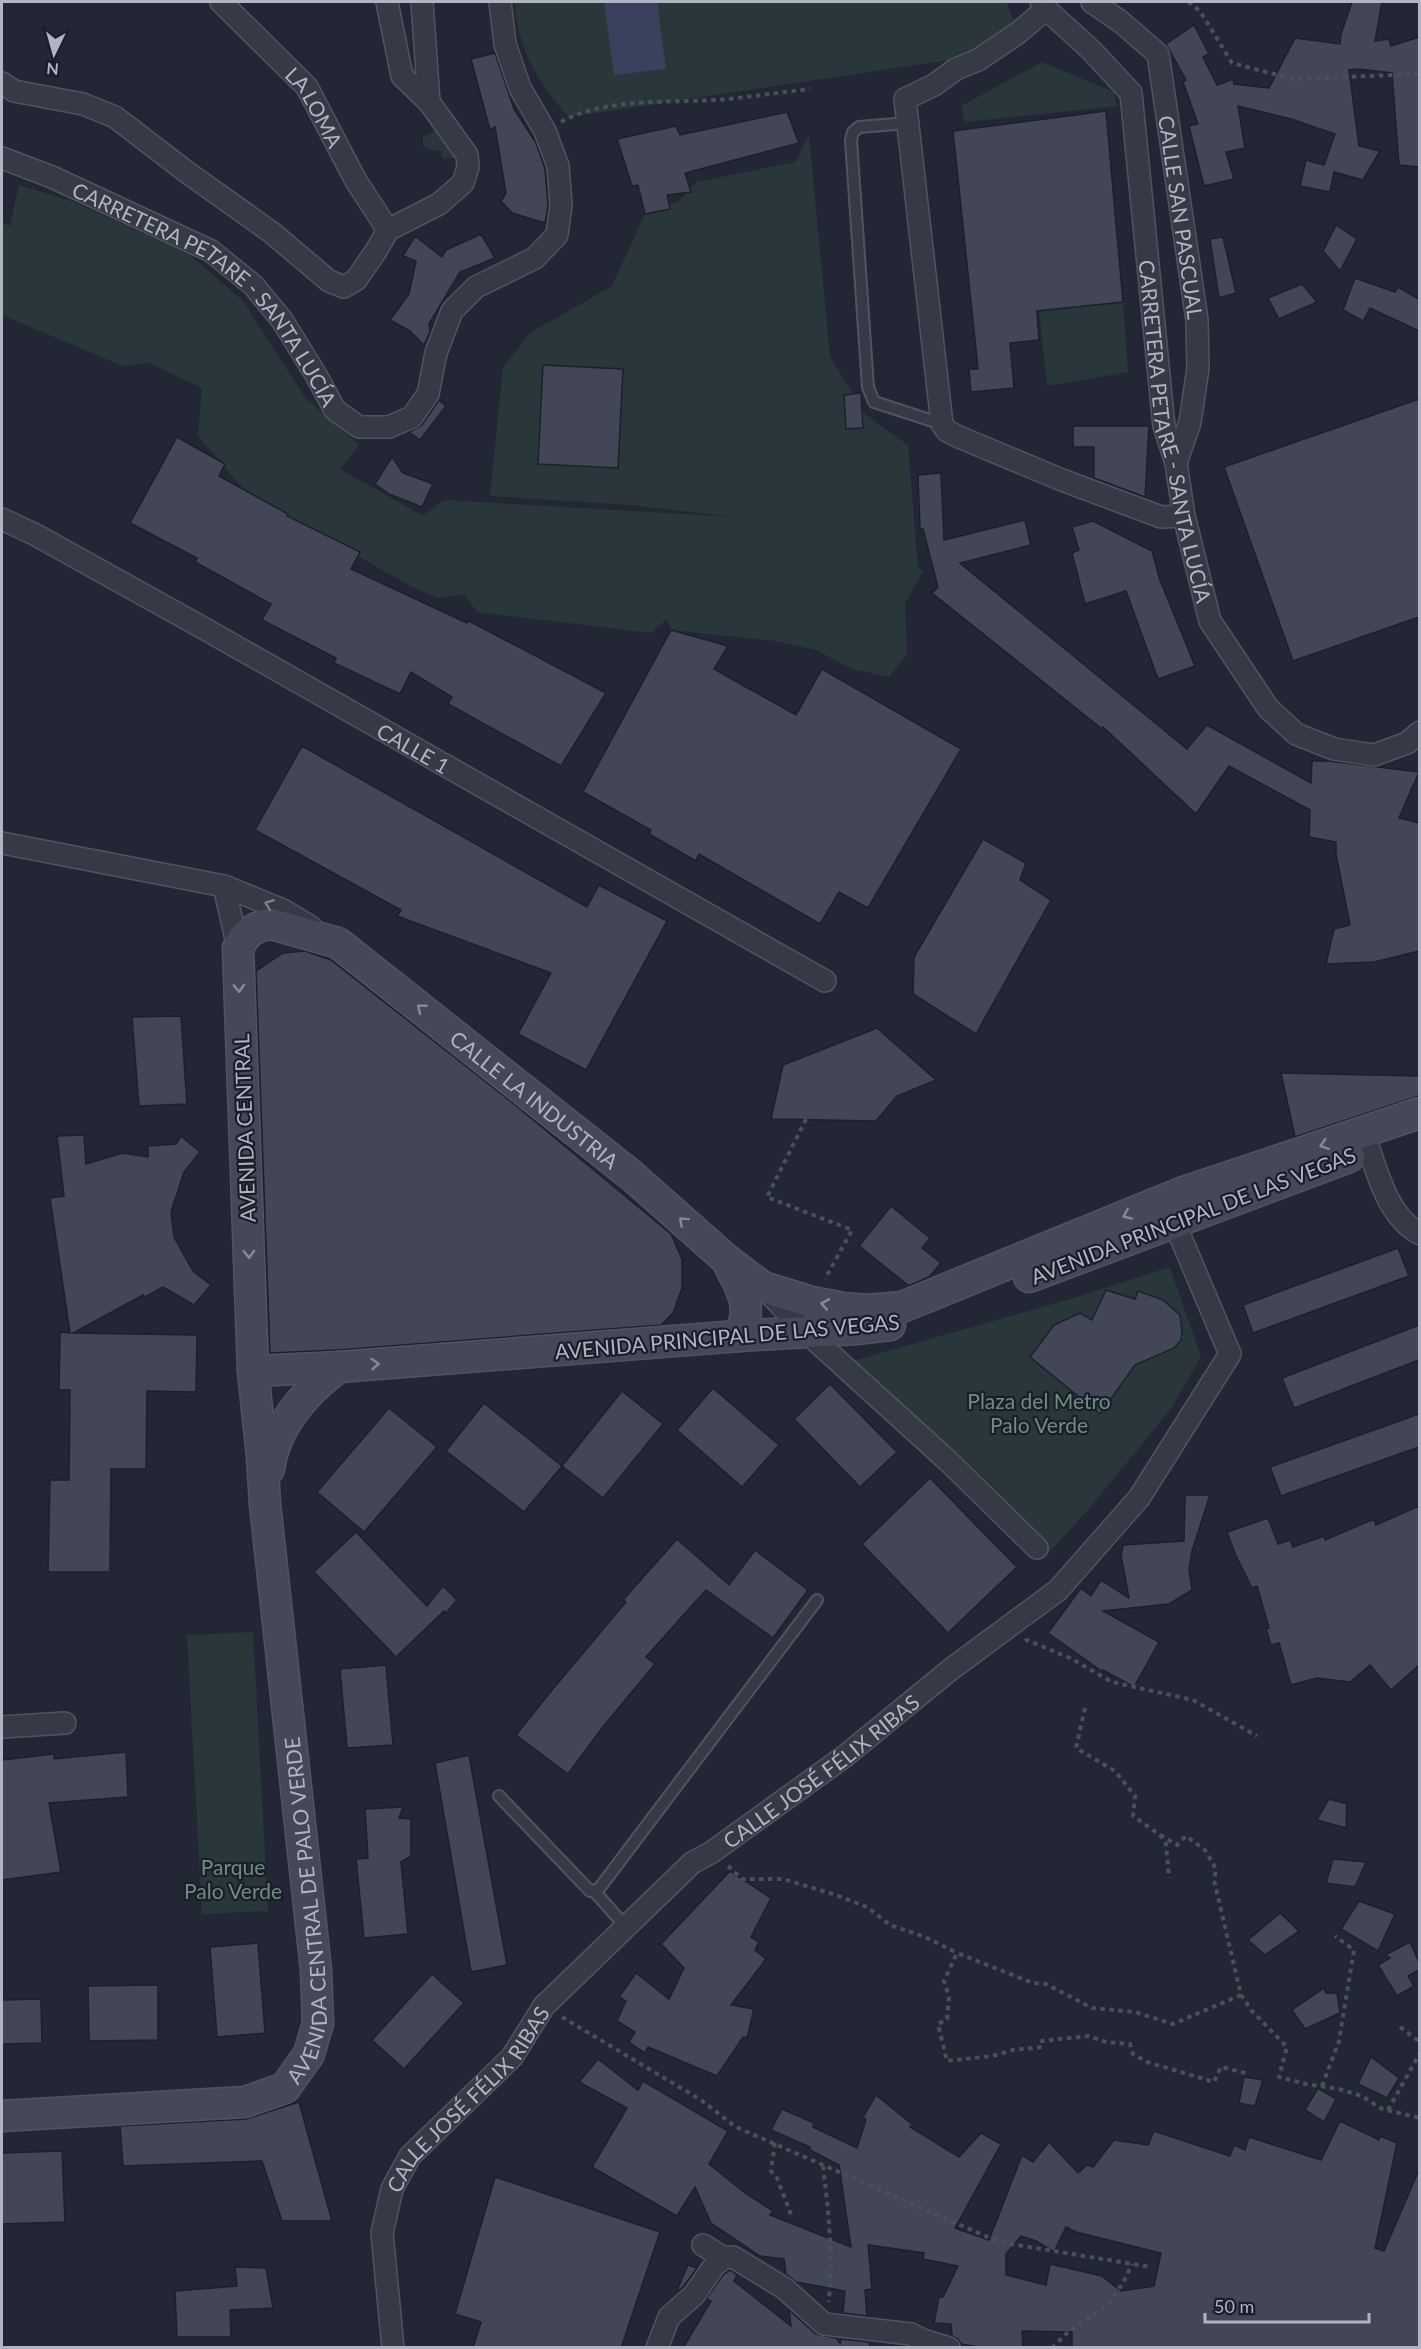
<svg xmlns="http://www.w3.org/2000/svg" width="1421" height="2349" font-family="Lato,sans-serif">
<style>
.green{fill:#29363a}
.water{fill:#3a415c}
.building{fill:#424656;stroke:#1d202c;stroke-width:1.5;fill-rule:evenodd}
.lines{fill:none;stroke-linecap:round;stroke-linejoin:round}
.lane-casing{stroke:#515460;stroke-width:14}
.street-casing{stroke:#515460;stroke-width:24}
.secondary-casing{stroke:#515460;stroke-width:33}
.path{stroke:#465257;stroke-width:4;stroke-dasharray:4.5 4.5;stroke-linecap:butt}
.lane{stroke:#363946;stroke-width:10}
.street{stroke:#363946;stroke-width:21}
.secondary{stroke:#454858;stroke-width:30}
.oneway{stroke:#7a7d8a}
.oneway2{stroke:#868998}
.labels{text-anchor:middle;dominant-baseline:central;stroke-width:4.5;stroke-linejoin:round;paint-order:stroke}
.street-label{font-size:21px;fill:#b1b4c2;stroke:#1b1e2a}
.park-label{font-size:21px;fill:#6b8f7b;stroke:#1b1e2a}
</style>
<rect width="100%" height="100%" fill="#232735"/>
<!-- green -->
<g class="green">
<path d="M515,2h492l9,27 -40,27 -407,61c-30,-32 -53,-71 -54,-115z"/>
<polygon points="1042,62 1114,92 1117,106 965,122 961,106"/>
<polygon points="440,128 466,154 456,158 443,159 441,151 429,149 423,146 423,137"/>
<polygon points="809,135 830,357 866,415 908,445 918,568 923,571 905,604 907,654 889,677 852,669 816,650 776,641 671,630 667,619 651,633 477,612 464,594 438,598 410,586 245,491 198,436 202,388 147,362 125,367 2,315 2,223 10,226 19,185 74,202 189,254 243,301 306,399 359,445 340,469 423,516 444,500 736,517 629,505 490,496 503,368 530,333 612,286 645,214 677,202 697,182 795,162"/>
<polygon points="1123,302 1128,372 1047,386 1039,311"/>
<polygon points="1170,1267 1201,1357 1172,1407 1094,1503 1046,1556 924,1442 849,1362 1074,1298"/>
<polygon points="253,1632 268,1911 202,1914 187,1635"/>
</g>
<!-- water -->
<polygon class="water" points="604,2 657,2 666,69 614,75"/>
<!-- building -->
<g class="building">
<polygon points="1352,2 1382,2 1375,41 1389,39 1391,46 1419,37 1419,167 1399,165 1392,73 1358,69 1349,70 1359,146 1380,151 1363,180 1334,172 1330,192 1300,186 1306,160 1324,165 1335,134 1291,119 1238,106 1245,148 1226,152 1234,179 1204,186 1189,126 1198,124 1183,82 1186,80 1166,44 1194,25 1209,54 1203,57 1217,85 1233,79 1234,84 1269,88 1295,38 1340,44 1341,34"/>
<polygon points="495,53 514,109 536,143 545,169 548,205 545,223 512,213 501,201 506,193 495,127 490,130 471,59"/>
<polygon points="1106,111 1123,302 1037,311 1039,340 1010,343 1014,388 971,392 969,369 978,369 953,131"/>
<polygon points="787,112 799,143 685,173 691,192 667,195 670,209 645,214 638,185 632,186 617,139 676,126 680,135"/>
<polygon points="1336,225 1357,239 1340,271 1323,251"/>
<polygon points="481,234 495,258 460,272 429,324 430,332 424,345 410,331 390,320 409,294 416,261 403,256 415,236 442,257 446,250"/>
<polygon points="1223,237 1236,293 1219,298 1210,239"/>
<polygon points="1355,278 1395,292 1398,287 1419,299 1419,331 1370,308 1363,321 1343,310"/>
<polygon points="1302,284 1317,302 1279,319 1268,298"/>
<polygon points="543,365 623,369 618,468 538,464"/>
<polygon points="861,393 863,428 846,429 844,395"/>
<polygon points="1419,399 1419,617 1293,661 1224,467"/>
<polygon points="439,400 446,406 420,440 409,432 422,425"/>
<polygon points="1073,426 1149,426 1145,497 1094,478 1094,447 1073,447"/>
<polygon points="177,437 225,464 219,476 288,514 287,516 360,552 351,569 467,623 469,621 606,693 561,766 448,704 452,697 411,672 400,694 334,663 336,658 262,620 271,604 195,562 197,558 130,523"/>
<polygon points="392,457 403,473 433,484 422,507 389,494 375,484"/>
<polygon points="941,473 944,540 1025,520 1031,545 960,563 1187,749 1207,725 1311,783 1312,761 1329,761 1419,772 1399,818 1419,823 1419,951 1374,962 1326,964 1334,929 1350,925 1336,854 1336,842 1309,837 1310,810 1229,766 1196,814 1103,727 1102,729 932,593 938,587 923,529 920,529 918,475"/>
<polygon points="1093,521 1152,551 1160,580 1195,666 1158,679 1126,591 1085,604 1072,553 1079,550 1072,527"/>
<polygon points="671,630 728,646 714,669 796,715 822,669 961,749 868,908 839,892 820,924 699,854 696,861 649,834 651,830 583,792"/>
<polygon points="302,746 587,907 599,885 667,921 586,1070 518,1034 551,973 397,916 401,910 255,830"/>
<polygon points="983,839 1026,863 1020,880 1051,900 976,1034 913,994 914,957"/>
<polygon points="305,951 331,960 514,1104 671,1234 682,1259 682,1288 673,1313 661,1325 338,1350 270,1353 256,971 283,953"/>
<polygon points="181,1016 187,1104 139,1106 132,1017"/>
<polygon points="877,1028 936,1080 897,1096 876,1121 771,1119 783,1065"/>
<polygon points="1281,1073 1419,1076 1419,1096 1295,1137"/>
<polygon points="84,1135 86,1164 122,1153 148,1157 148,1146 176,1144 181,1136 200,1152 184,1172 171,1212 174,1237 193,1271 211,1285 194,1305 163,1287 145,1297 143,1295 73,1333 197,1335 196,1392 147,1391 146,1469 111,1469 110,1572 48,1572 50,1480 69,1480 70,1390 59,1390 60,1332 70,1333 50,1198 64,1196 57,1136"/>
<polygon points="891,1206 930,1238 922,1248 941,1263 929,1277 909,1286 859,1246"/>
<polygon points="1398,1248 1409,1276 1253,1333 1243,1305"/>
<polygon points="1106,1290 1135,1299 1138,1291 1163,1300 1180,1315 1182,1331 1181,1340 1174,1348 1135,1365 1100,1414 1030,1357 1054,1325 1080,1313 1092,1320"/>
<polygon points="1419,1325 1419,1360 1294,1408 1282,1378"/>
<polygon points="830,1384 897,1452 860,1487 794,1419"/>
<polygon points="713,1388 779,1445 742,1487 677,1430"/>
<polygon points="622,1391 663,1424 603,1498 562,1466"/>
<polygon points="484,1403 562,1466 524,1512 446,1451"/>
<polygon points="389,1408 437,1447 364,1532 317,1492"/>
<polygon points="1419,1414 1419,1447 1281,1496 1270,1467"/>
<polygon points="930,1478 1017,1567 948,1633 862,1544"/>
<polygon points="1185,1495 1210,1495 1192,1551 1189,1570 1192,1590 1169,1604 1103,1611 1159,1642 1134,1687 1103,1670 1103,1672 1048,1633 1081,1588 1091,1596 1101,1580 1129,1598 1121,1555 1123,1545 1184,1541"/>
<polygon points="1419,1506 1419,1665 1391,1690 1370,1665 1350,1682 1317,1678 1291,1685 1279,1643 1271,1645 1266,1629 1269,1628 1257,1586 1252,1588 1236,1556 1227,1532 1268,1518 1278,1544 1290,1540 1293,1547 1324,1536 1325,1540 1374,1519 1376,1525"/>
<polygon points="356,1532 427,1606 443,1586 457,1600 446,1613 444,1611 396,1657 314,1572"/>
<polygon points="677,1539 729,1585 755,1550 808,1590 773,1638 706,1590 646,1657 655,1664 602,1728 568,1774 516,1735 552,1690 626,1602 623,1600"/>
<polygon points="386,1665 393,1745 347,1748 340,1669"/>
<polygon points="126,1752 128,1797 49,1803 61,1872 2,1880 2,1760 54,1754 54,1759"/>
<polygon points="469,1755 507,1965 471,1972 435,1763"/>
<polygon points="1329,1799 1347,1804 1346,1828 1317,1820"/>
<polygon points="403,1807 399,1818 411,1819 411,1856 401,1862 408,1934 364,1938 356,1859 368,1858 365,1809"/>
<polygon points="1333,1859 1366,1862 1355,1887 1326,1883"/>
<polygon points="730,1871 771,1898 751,1937 759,1942 755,1950 766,1959 731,2005 754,2009 747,2038 743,2037 717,2076 648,2047 645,2053 629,2042 635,2032 617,2021 626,2001 619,1997 636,1973 669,1999 684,1968 661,1944"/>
<polygon points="1359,1901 1395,1914 1378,1951 1341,1929"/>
<polygon points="1280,1913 1299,1931 1265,1955 1248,1940"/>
<polygon points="1410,1942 1419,1962 1419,1970 1408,1976 1414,1986 1397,1996 1378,1965 1390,1958 1385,1955"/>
<polygon points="258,1943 265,2033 217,2037 210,1947"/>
<polygon points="432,1974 464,2003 404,2069 372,2040"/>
<polygon points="158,1985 158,2040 89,2041 88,1986"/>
<polygon points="1324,1988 1326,1993 1337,1993 1340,2013 1305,2029 1292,2010"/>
<polygon points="41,1999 42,2043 2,2044 2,2000"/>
<polygon points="1371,2057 1399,2078 1387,2098 1358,2084"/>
<path d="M598,2059l40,31 5,-9 85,50 -19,33 36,29 28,18 -3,4 81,32 -12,-82 -29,-15v-3l-39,-17 11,-21 32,14 -1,4 44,21 9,-28 -3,-3 13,-22 37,30 -3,2 49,30 22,-24 20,11 -46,84 34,12 33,-85 11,7 16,-20 29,31 9,-8 6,2 21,-27 34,5 6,-14 76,25 4,-11 11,5 4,-13 72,23 19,-39 39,19 1,-4 17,7 -22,105 9,3 35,-81v178h-347v-16l-50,-1 1,17h-38l-24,-4 -3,-5 -6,-3 -1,-12 -17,-1 5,-26h4l15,-31 -35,-7 1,-6 -56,-8 4,44 -7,1 2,26 -24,-3 2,-22 -49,-9 -10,-8 -2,-15 -24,-3 -49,-33 -16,-36 -18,29 -85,-49 35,-59 -48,-26zM1066,2227l10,5 85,21 -7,33 -33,5 -19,-15 -52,-12 -4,21 -40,-10v-21l15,-18 15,5 18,11z"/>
<polygon points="1244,2077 1263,2080 1255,2106 1239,2103"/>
<polygon points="1318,2088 1336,2099 1324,2122 1305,2110"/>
<polygon points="299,2102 332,2221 282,2221 262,2161 123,2166 120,2126 246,2119"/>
<polygon points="62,2151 65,2222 2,2224 2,2153"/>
<polygon points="495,2177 660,2232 621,2348 473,2348 481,2322 455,2314"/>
<polygon points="688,2265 697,2268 684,2286 680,2290 677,2290"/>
<polygon points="235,2267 266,2268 273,2308 230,2310 231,2337 177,2337 175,2291 237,2286"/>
<polygon points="730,2270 737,2275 734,2281 791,2326 789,2310 816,2334 836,2338 840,2343 841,2339 869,2342 870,2348 683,2348 711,2301 706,2299 723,2275"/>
</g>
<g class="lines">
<defs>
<g id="lane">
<polyline points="908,123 859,127 853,132 851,140 868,387 874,402 942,424"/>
<polyline points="499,1796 590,1891 598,1890 817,1600"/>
<polyline points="594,1891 626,1927"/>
</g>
<g id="street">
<path id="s1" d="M221,2l86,85 49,94 32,49"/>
<polyline points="422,2 429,102"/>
<path id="s2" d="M1041,2l5,7 45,41 40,43 33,333 12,37 8,53 26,105 58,87 28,26 38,15 40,6 33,-12 13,-11"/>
<path id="s3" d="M1092,2l29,20 37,32 39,266 1,48 -8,54 -14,41"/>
<polyline points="1046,9 1018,33 978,60 956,69 934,85 905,99 942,424 947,431 959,437 1062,480 1161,517 1184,516"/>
<polyline points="2,83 14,91 83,104 115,117 188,173 271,232 329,281 344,287 356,280 376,251 388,230 439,204 463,183 468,167 467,155 429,102 402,76 387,2"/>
<path id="s4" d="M2,158l50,19 159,74 42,34 29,35 34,55 19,35 24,17h30l23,-10 16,-23 8,-41 16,-42 24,-24 59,-29 22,-23 4,-30 -3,-39 -13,-35 -25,-43 -15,-44 -5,-42"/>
<path id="s5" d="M2,519l34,16 169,94 620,352"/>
<polyline points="2,843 224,886 283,910 311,927"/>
<polyline points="224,886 238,948"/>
<path d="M1369,1149c10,30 21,69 51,85"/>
<polyline points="766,1290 805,1331 948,1461 1037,1548"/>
<polyline points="2,1727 65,1723"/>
<polyline points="703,2245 724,2258 733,2257 784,2288 824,2324 911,2334 923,2340 949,2348"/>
<path id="s6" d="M393,2348l-11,-115 10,-44 18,-33 102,-99 32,-51 148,-143 20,-11 133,-96 105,-86 108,-80 81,-92 91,-144 -55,-130 2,-13"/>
<polyline points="657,2348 669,2317 694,2295 714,2266 724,2258"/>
</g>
<g id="secondary">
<path d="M728,1263c14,26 26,45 11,73"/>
<polyline points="1029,1277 1349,1157"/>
<polyline points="253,1371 339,1367 739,1336 856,1329 890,1325"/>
<path d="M269,1469c6,-44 36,-77 70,-102"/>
<path id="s7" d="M2,2116l243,-14 40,-14 24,-34 9,-31 -2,-53 -51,-466 -3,-48 -9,-85 -15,-423c7,-15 17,-22 33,-24l67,19 293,232 96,85 36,27 49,15 31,6 25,2 34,-3 279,-114 239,-80"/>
</g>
</defs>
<!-- lane casing -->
<use href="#lane" class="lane-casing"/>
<!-- street casing -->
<use href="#street" class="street-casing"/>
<!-- secondary casing -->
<use href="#secondary" class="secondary-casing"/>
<!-- path -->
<g class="path">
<polyline points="1188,2 1200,11 1232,63 1293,79 1420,74"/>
<path d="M561,122c46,-26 116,-18 167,-23 28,-3 55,-7 82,-10"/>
<polyline points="806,1119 767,1197 852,1230 825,1279"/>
<polyline points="1025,1641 1027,1640 1070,1658 1112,1682 1193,1700 1257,1736"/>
<polyline points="1085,1708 1076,1748 1115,1771 1135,1796 1133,1816 1160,1835 1166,1844 1169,1878"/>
<polyline points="1160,1835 1177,1845 1186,1836 1205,1850 1216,1869 1214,1880 1241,1995 1252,2011 1287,2047 1279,2077 1306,2084 1339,2089 1362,2096 1382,2109 1420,2118"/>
<polyline points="728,1866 742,1879 783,1879 836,1895 867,1907 890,1925 925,1937 957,1953"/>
<polyline points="1241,1995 1173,2024 1135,2012 1092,2008 1046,1984 1033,1983 957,1953 944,1981 949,1997 947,2019 938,2024 947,2061 992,2056 1013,2050 1042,2047 1042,2041 1089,2036 1106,2042 1130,2044 1133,2054 1147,2062 1214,2082 1221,2067 1249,2074"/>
<polyline points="562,2017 701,2100 736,2127 999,2242 1151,2267"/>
<polyline points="1400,2027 1420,2042"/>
<polyline points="1322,2086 1339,2041 1354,1950 1335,1936"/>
<polyline points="1388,2110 1420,2053"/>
<polyline points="775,2143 771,2171 777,2178 792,2217"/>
<polyline points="823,2166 828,2209 831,2256 829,2302"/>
<polyline points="1052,2348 1068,2332 1108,2304 1123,2283 1132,2264"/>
</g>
<!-- lane -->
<use href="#lane" class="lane"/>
<!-- street -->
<use href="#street" class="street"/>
<!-- secondary -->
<use href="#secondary" class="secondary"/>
</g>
<!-- one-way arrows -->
<defs><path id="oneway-chevron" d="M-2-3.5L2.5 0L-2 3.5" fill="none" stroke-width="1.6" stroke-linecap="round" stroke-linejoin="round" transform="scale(1.5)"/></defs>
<use class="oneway" href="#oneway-chevron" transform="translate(269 904) rotate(-158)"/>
<g class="oneway2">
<use href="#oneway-chevron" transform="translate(239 988) rotate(88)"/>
<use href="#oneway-chevron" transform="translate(421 1008) rotate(-142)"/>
<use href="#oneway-chevron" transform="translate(1324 1145) rotate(161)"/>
<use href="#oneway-chevron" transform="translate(1127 1215) rotate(157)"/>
<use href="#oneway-chevron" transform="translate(683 1221) rotate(-138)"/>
<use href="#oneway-chevron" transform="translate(249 1254) rotate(88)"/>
<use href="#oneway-chevron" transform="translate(825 1304) rotate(-170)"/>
<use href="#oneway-chevron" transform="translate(375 1364) rotate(-4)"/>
</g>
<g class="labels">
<!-- street labels -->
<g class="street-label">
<text stroke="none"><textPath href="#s1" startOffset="142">LA LOMA</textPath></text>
<text stroke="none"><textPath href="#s3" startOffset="249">CALLE SAN PASCUAL</textPath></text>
<text stroke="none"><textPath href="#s4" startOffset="252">CARRETERA PETARE - SANTA LUCÍA</textPath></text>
<text stroke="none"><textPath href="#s2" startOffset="470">CARRETERA PETARE - SANTA LUCÍA</textPath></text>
<text stroke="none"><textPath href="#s5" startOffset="471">CALLE 1</textPath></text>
<text stroke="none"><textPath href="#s7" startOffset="1802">CALLE LA INDUSTRIA</textPath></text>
<text transform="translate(244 1128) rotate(-92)">AVENIDA CENTRAL</text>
<text transform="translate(1193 1215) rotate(-21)">AVENIDA PRINCIPAL DE LAS VEGAS</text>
<text transform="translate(727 1336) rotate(-5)">AVENIDA PRINCIPAL DE LAS VEGAS</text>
<text stroke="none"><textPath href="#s6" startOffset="765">CALLE JOSÉ FÉLIX RIBAS</textPath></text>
<text stroke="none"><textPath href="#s7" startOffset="471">AVENIDA CENTRAL DE PALO VERDE</textPath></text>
<text stroke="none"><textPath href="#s6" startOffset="279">CALLE JOSÉ FÉLIX RIBAS</textPath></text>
</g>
<!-- park labels -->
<g class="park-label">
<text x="1039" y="1400">Plaza del Metro<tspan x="1039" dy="24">Palo Verde</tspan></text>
<text x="233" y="1866">Parque<tspan x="233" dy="24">Palo Verde</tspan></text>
</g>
</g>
<!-- border -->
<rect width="1421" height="2349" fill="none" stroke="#b1b4c2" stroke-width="6"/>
<!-- north arrow -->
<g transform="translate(54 54) rotate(185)" stroke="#1b1e2a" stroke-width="4.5" paint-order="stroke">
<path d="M0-4.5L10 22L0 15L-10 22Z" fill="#b1b4c2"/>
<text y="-9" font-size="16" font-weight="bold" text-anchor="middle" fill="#b1b4c2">N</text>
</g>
<!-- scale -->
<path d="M1205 2313v9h164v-9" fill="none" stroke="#b1b4c2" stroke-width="3"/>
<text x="1214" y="2313" font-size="18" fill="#b1b4c2" stroke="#1b1e2a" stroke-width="4.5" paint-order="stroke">50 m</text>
</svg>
